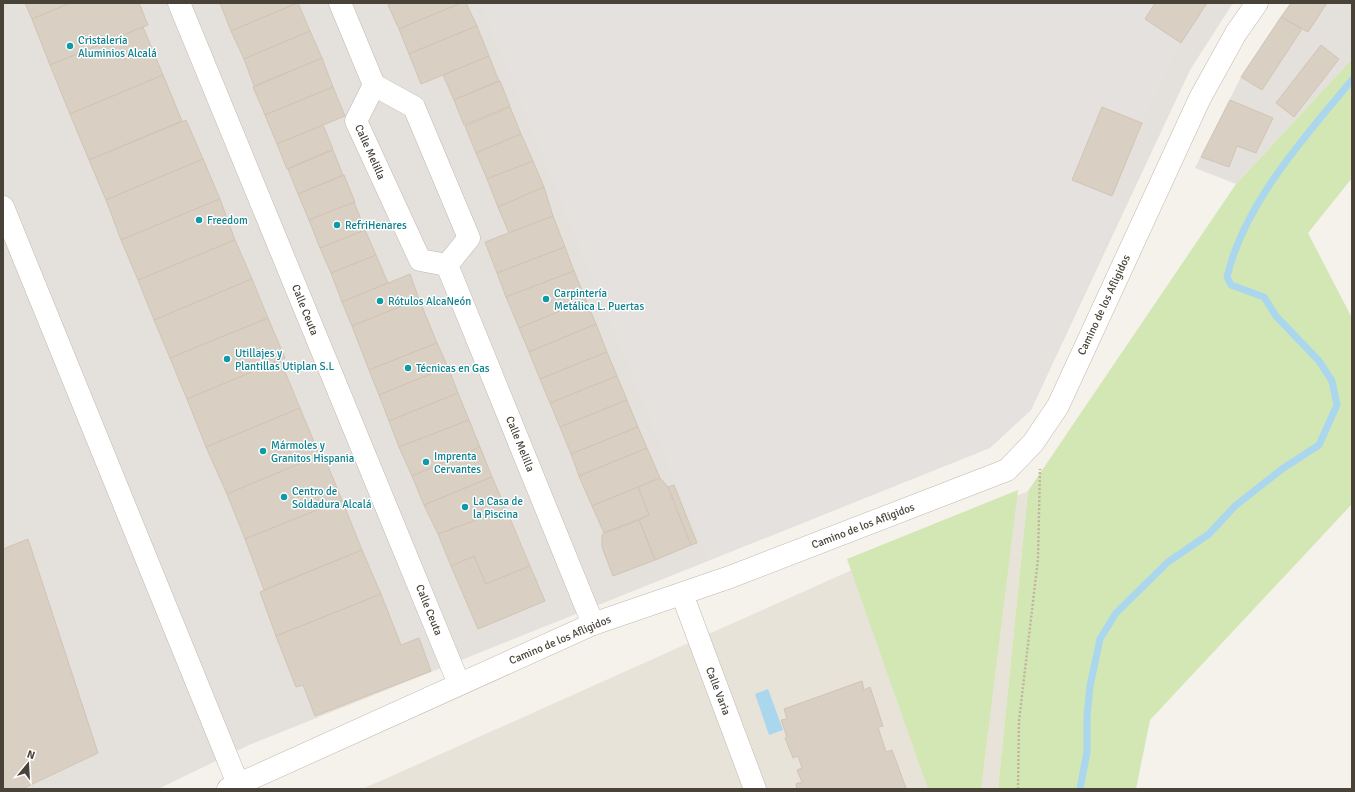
<svg xmlns="http://www.w3.org/2000/svg" width="1355" height="792" font-family="Signika,sans-serif">
<style>
.residential{fill:#e8e3d9}
.industrial{fill:#e4e0dc}
.green{fill:#d3e7b5}
.parking{fill:#e4e1df}
.water{fill:#aad6ee}
.lines{fill:none;stroke-linecap:round;stroke-linejoin:round}
.stream{stroke:#aad6ee;stroke-width:7}
.building{fill:#d9cfc3;stroke:#d1c4b4}
.minor-casing{stroke:#c0b8ad;stroke-width:23}
.path{stroke:#c1b39f;stroke-width:2.5;stroke-dasharray:2 2;stroke-linecap:butt}
.minor{stroke:#fff;stroke-width:22}
.culture-dot{fill:#0f9aa8;stroke:#fff;stroke-width:1.5}
.labels{text-anchor:middle;dominant-baseline:central;stroke-width:3;stroke-linejoin:round;paint-order:stroke}
.culture-label{font-size:11px;fill:#0d838f;stroke:#fff;text-anchor:start}
.street-label{font-size:11px;fill:#494239;stroke:#fff}
</style>
<rect width="100%" height="100%" fill="#f5f1eb"/>
<!-- residential -->
<polygon class="residential" points="1028,491 998,789 362,789 385,779"/>
<!-- industrial -->
<g class="industrial">
<polygon points="3,3 1233,3 1190,70 1031,410 990,448 249,745 158,789 3,789"/>
<polygon points="1291,3 1352,3 1352,59 1236,184 1195,168 1241,77"/>
</g>
<!-- green -->
<g class="green">
<polygon points="1352,59 1352,178 1308,233 1352,318 1352,504 1150,720 1136,789 998,789 1028,491 1236,184"/>
<polygon points="1018,490 981,789 928,789 847,559"/>
</g>
<!-- parking -->
<polygon class="parking" points="480,3 1155,3 1145,19 1181,43 1142,123 1102,107 1072,180 1124,202 1031,410 989,447 707,560"/>
<!-- water -->
<polygon class="water" points="768,689 783,730 769,735 755,694"/>
<g class="lines">
<!-- stream -->
<path class="stream" d="M1080,789l7,-37v-36l3,-30 10,-47 16,-26 52,-51 41,-28 26,-28 47,-37 37,-24 18,-40 -5,-24 -13,-20 -43,-45 -12,-19 -33,-12 -4,-8c17,-73 78,-141 125,-197"/>
</g>
<!-- building -->
<g class="building">
<polygon points="25,3 71,3 32,19"/>
<polygon points="71,3 139,3 148,25 50,65 32,19"/>
<polygon points="220,3 298,3 231,31"/>
<polygon points="298,3 310,31 244,59 231,31"/>
<polygon points="392,3 461,3 399,29 388,5"/>
<polygon points="461,3 466,3 477,26 409,54 399,29"/>
<polygon points="1155,3 1207,3 1181,43 1145,19"/>
<polygon points="1291,3 1327,3 1308,32 1281,17"/>
<polygon points="1281,17 1302,29 1262,90 1241,77"/>
<polygon points="477,26 489,56 421,84 409,54"/>
<polygon points="143,27 163,75 70,114 50,65"/>
<polygon points="310,31 322,58 254,86 244,59"/>
<polygon points="1321,45 1339,59 1294,117 1276,103"/>
<polygon points="489,56 499,81 454,100 443,75"/>
<polygon points="322,58 333,87 265,115 253,87"/>
<polygon points="163,75 182,121 89,160 70,114"/>
<polygon points="500,81 510,106 464,125 454,100"/>
<polygon points="333,87 345,116 277,144 265,115"/>
<polygon points="1230,100 1273,118 1256,153 1237,146 1229,167 1201,157"/>
<polygon points="510,107 521,134 476,153 465,126"/>
<polygon points="1102,107 1142,123 1112,196 1072,180"/>
<polygon points="186,120 203,159 106,200 89,160"/>
<polygon points="323,125 333,149 287,169 277,144"/>
<polygon points="521,134 533,161 487,179 476,153"/>
<polygon points="333,150 343,175 298,194 288,169"/>
<polygon points="203,159 220,199 121,240 106,200"/>
<polygon points="533,161 544,187 498,207 487,179"/>
<polygon points="344,175 355,202 309,220 298,194"/>
<polygon points="544,187 553,216 509,233 498,207"/>
<polygon points="220,199 235,240 138,280 121,240"/>
<polygon points="354,202 365,230 320,248 309,220"/>
<polygon points="553,216 565,247 497,273 485,242"/>
<polygon points="365,230 376,255 331,273 320,248"/>
<polygon points="235,240 252,279 154,320 138,280"/>
<polygon points="565,247 574,271 506,297 497,273"/>
<polygon points="376,255 388,283 342,302 331,273"/>
<polygon points="574,271 586,300 519,328 506,297"/>
<polygon points="410,274 419,299 352,326 342,302"/>
<polygon points="252,279 268,318 170,358 154,320"/>
<polygon points="419,299 437,343 369,370 352,326"/>
<polygon points="586,300 596,324 529,352 519,328"/>
<polygon points="268,318 285,358 187,399 170,358"/>
<polygon points="596,324 607,352 540,379 529,352"/>
<polygon points="437,343 448,367 379,395 369,370"/>
<polygon points="607,352 617,376 550,403 540,379"/>
<polygon points="280,360 300,408 206,447 187,399"/>
<polygon points="448,367 458,393 389,421 379,395"/>
<polygon points="617,376 627,400 560,427 550,403"/>
<polygon points="458,393 469,420 399,447 389,421"/>
<polygon points="627,400 638,427 571,454 560,427"/>
<polygon points="300,408 320,456 227,494 206,447"/>
<polygon points="469,420 480,447 412,476 399,447"/>
<polygon points="638,427 647,448 579,476 571,454"/>
<polygon points="480,447 492,477 424,505 412,476"/>
<polygon points="647,448 660,478 592,506 579,476"/>
<polygon points="323,454 342,500 245,539 227,494"/>
<polygon points="492,477 506,509 438,534 424,505"/>
<polygon points="660,478 668,487 691,545 655,560 639,520 649,515 638,487"/>
<polygon points="674,485 697,543 691,545 668,487"/>
<polygon points="638,487 649,515 604,533 592,506"/>
<polygon points="342,500 362,550 264,590 245,539"/>
<polygon points="506,509 530,566 486,584 474,556 451,566 438,534"/>
<polygon points="639,520 655,560 613,576 602,547 602,535 604,533"/>
<polygon points="28,539 98,753 22,789 3,789 3,549"/>
<polygon points="362,550 381,594 276,636 260,592"/>
<polygon points="474,556 486,584 530,566 545,601 478,629 451,566"/>
<polygon points="381,594 401,645 419,638 431,671 315,716 303,685 296,687 276,636"/>
<polygon points="862,681 864,690 870,687 883,726 878,727 886,752 892,750 906,788 901,789 797,789 796,784 802,782 797,770 802,768 798,756 793,758 785,738 787,737 781,720 787,719 784,709"/>
</g>
<g class="lines">
<defs>
<g id="minor">
<polyline points="179,3 459,684"/>
<polyline points="340,3 374,85 356,121 420,260 447,265 593,624"/>
<polyline points="374,85 414,107 469,238 447,265"/>
<polyline points="3,207 238,784"/>
<polyline points="682,594 755,789"/>
<polyline points="228,789 593,624 730,577 1007,470 1033,443 1058,406 1200,98 1236,33 1257,3"/>
</g>
</defs>
<!-- minor casing -->
<use href="#minor" class="minor-casing"/>
<!-- path -->
<polyline class="path" points="1018,789 1019,721 1038,559 1040,469"/>
<!-- minor -->
<use href="#minor" class="minor"/>
</g>
<!-- markers -->
<g class="culture-dot">
<circle cx="70" cy="46" r="4"/>
<circle cx="199" cy="220" r="4"/>
<circle cx="337" cy="225" r="4"/>
<circle cx="546" cy="299" r="4"/>
<circle cx="380" cy="301" r="4"/>
<circle cx="227" cy="359" r="4"/>
<circle cx="408" cy="368" r="4"/>
<circle cx="263" cy="451" r="4"/>
<circle cx="426" cy="462" r="4"/>
<circle cx="284" cy="497" r="4"/>
<circle cx="465" cy="507" r="4"/>
</g>
<g class="labels">
<!-- culture labels -->
<g class="culture-label">
<text x="78" y="40">Cristalería<tspan x="78" dy="13">Aluminios Alcalá</tspan></text>
<text x="207" y="220">Freedom</text>
<text x="345" y="225">RefriHenares</text>
<text x="554" y="293">Carpintería<tspan x="554" dy="13">Metálica L. Puertas</tspan></text>
<text x="388" y="301">Rótulos AlcaNeón</text>
<text x="235" y="353">Utillajes y<tspan x="235" dy="13">Plantillas Utiplan S.L</tspan></text>
<text x="416" y="368">Técnicas en Gas</text>
<text x="271" y="445">Mármoles y<tspan x="271" dy="13">Granitos Hispania</tspan></text>
<text x="434" y="456">Imprenta<tspan x="434" dy="13">Cervantes</tspan></text>
<text x="292" y="491">Centro de<tspan x="292" dy="13">Soldadura Alcalá</tspan></text>
<text x="473" y="501">La Casa de<tspan x="473" dy="13">la Piscina</tspan></text>
</g>
<!-- street labels -->
<g class="street-label">
<text transform="translate(370 152) rotate(66)">Calle Melilla</text>
<text transform="translate(1104 305) rotate(-65)">Camino de los Afligidos</text>
<text transform="translate(305 310) rotate(68)">Calle Ceuta</text>
<text transform="translate(520 444) rotate(68)">Calle Melilla</text>
<text transform="translate(863 526) rotate(-21)">Camino de los Afligidos</text>
<text transform="translate(429 610) rotate(68)">Calle Ceuta</text>
<text transform="translate(560 640) rotate(-23)">Camino de los Afligidos</text>
<text transform="translate(718 691) rotate(69)">Calle Varia</text>
</g>
</g>
<!-- border -->
<rect width="1355" height="792" fill="none" stroke="#494239" stroke-width="8"/>
<!-- north arrow -->
<g transform="translate(28 764) rotate(18)" stroke="#ffffff" stroke-width="3" paint-order="stroke">
<path d="M0-3L7 15L0 10L-7 15Z" fill="#494239"/>
<text y="-6" font-size="11" font-weight="bold" text-anchor="middle" fill="#494239">N</text>
</g>
</svg>
